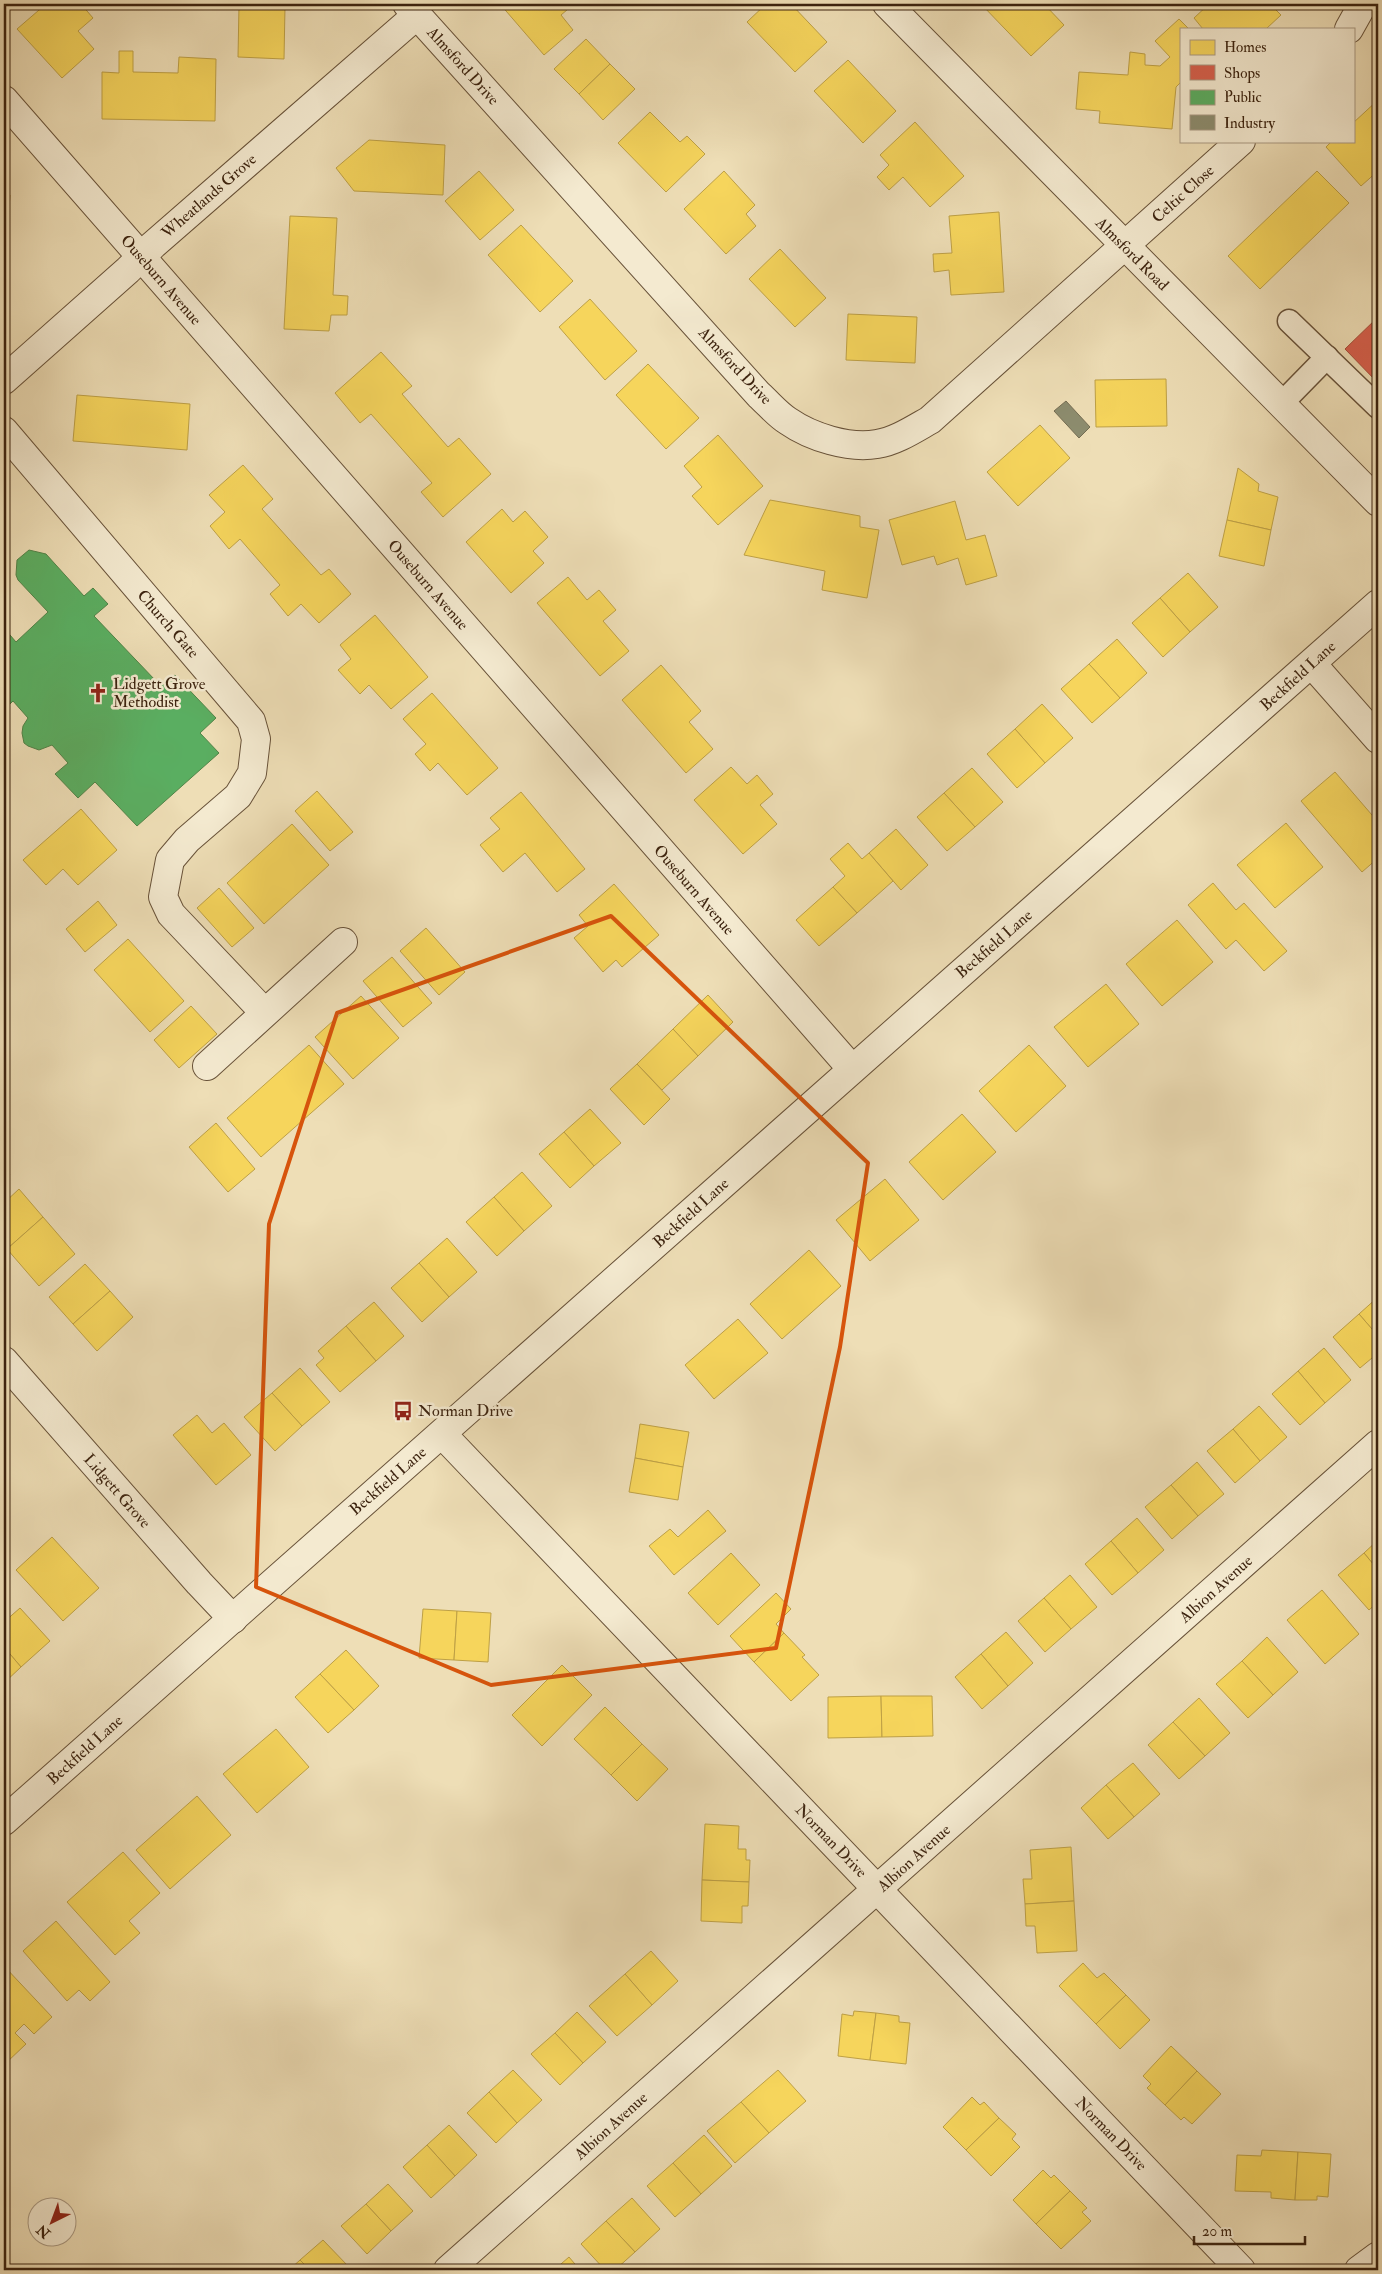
<svg xmlns="http://www.w3.org/2000/svg" width="1382" height="2274" font-family="'IM FELL Double Pica',serif">
<style>
.homes{fill:#f6d55c;stroke:#bea045}
.shops{fill:#d6604d;stroke:#a84e3a}
.public{fill:#5aae61;stroke:#518448}
.industry{fill:#8c8c6e;stroke:#746c52}
.lines{fill:none;stroke-linecap:round;stroke-linejoin:round}
.service-casing{stroke:#685239;stroke-width:25}
.minor-casing{stroke:#685239;stroke-width:30}
.tertiary-casing{stroke:#685239;stroke-width:30}
.service{stroke:#f4ead0;stroke-width:22}
.minor{stroke:#f4ead0;stroke-width:28}
.tertiary{stroke:#f4ead0;stroke-width:28}
.marked{fill:none;stroke:#d7540c;stroke-width:4;stroke-linejoin:round}
.labels{text-anchor:middle;dominant-baseline:central;stroke-width:5;stroke-linejoin:round;paint-order:stroke}
.street-label{font-size:16px;fill:#3c230f;stroke:#f4ead0}
.poi-label{font-size:16px;fill:#3c230f;stroke:#f4ead0;text-anchor:start}
</style>
<rect width="100%" height="100%" fill="#eedeb6"/>
<filter id="stains"><feTurbulence type="fractalNoise" baseFrequency=".004" numOctaves="4"/><feColorMatrix values="0 0 0 0 .2 0 0 0 0 .09 0 0 0 0 .02 0 0 0 .5 -.17"/></filter>
<radialGradient id="worn" r=".72"><stop offset=".6" stop-color="#630" stop-opacity="0"/><stop offset="1" stop-color="#630" stop-opacity=".3"/></radialGradient>
<!-- homes -->
<g class="homes">
<polygon points="46,4 64,4 69,10 76,4 81,4 93,18 78,31 94,49 62,78 17,29"/>
<polygon points="500,4 574,4 561,15 573,30 544,55"/>
<polygon points="766,4 791,4 827,42 795,72 747,22"/>
<polygon points="981,4 1044,4 1064,25 1031,56"/>
<polygon points="1209,4 1270,4 1281,15 1266,29 1203,29 1194,18"/>
<polygon points="239,6 285,7 284,59 238,57"/>
<polygon points="1179,19 1189,29 1181,29 1181,82 1176,87 1172,129 1099,123 1100,111 1076,109 1079,72 1128,75 1130,52 1145,54 1145,65 1160,66 1170,57 1155,41"/>
<polygon points="586,39 610,64 579,94 554,69"/>
<polygon points="119,51 133,51 133,72 178,73 179,57 216,59 215,121 102,119 102,72 119,73"/>
<polygon points="848,60 896,111 863,143 814,91"/>
<polygon points="610,64 635,89 603,120 579,94"/>
<polygon points="1378,100 1378,171 1361,186 1326,147 1332,141 1353,141 1353,123"/>
<polygon points="650,112 680,142 687,136 705,154 666,192 618,143"/>
<polygon points="915,122 964,176 930,207 903,177 889,190 877,177 889,165 880,155"/>
<polygon points="369,140 445,145 443,195 354,191 336,168"/>
<polygon points="479,171 514,210 480,240 445,201"/>
<polygon points="724,171 755,205 746,214 756,226 726,254 684,209"/>
<polygon points="1317,171 1349,203 1260,289 1228,256"/>
<polygon points="4,194 10,195 4,273"/>
<polygon points="999,212 1004,292 951,295 949,270 934,272 933,254 952,253 949,216"/>
<polygon points="290,216 337,218 333,295 348,296 347,315 331,315 329,331 284,329"/>
<polygon points="521,225 573,281 540,312 488,255"/>
<polygon points="780,249 826,298 795,327 749,279"/>
<polygon points="590,299 637,351 605,380 559,327"/>
<polygon points="848,314 917,317 915,363 846,360"/>
<polygon points="381,352 412,386 402,394 448,447 459,438 491,474 443,517 421,492 432,483 371,414 360,423 335,393"/>
<polygon points="648,364 699,418 666,449 616,395"/>
<polygon points="1166,379 1167,426 1096,427 1095,380"/>
<polygon points="77,395 190,404 187,450 73,441"/>
<polygon points="1040,425 1070,458 1018,506 987,472"/>
<polygon points="718,435 763,486 718,525 692,496 702,487 684,466"/>
<polygon points="243,465 273,499 262,509 321,575 329,569 351,594 319,623 301,604 288,616 270,594 280,585 240,539 229,549 210,526 225,512 209,495"/>
<polygon points="1238,468 1259,484 1258,491 1278,497 1271,530 1227,520"/>
<polygon points="770,500 860,516 860,527 879,530 867,598 822,590 825,571 744,555"/>
<polygon points="955,501 966,540 985,535 997,576 966,585 958,558 937,565 934,556 902,565 889,520"/>
<polygon points="502,509 513,522 525,511 548,537 533,551 544,563 511,593 466,542"/>
<polygon points="1227,520 1271,530 1264,566 1219,556"/>
<polygon points="1188,573 1218,607 1190,632 1160,598"/>
<polygon points="568,577 587,600 599,590 616,610 603,621 629,651 600,676 537,603"/>
<polygon points="1160,598 1190,632 1163,657 1132,623"/>
<polygon points="375,615 428,677 391,709 369,685 360,694 338,670 351,659 340,645"/>
<polygon points="1117,639 1147,673 1120,698 1089,664"/>
<polygon points="1089,664 1120,698 1092,723 1061,689"/>
<polygon points="661,665 701,711 689,722 713,749 686,773 622,700"/>
<polygon points="432,693 498,768 467,795 438,763 430,771 415,754 426,744 403,719"/>
<polygon points="1042,704 1073,738 1045,763 1015,729"/>
<polygon points="1015,729 1045,763 1017,788 987,754"/>
<polygon points="731,767 747,784 757,775 773,794 760,805 777,824 743,854 694,800"/>
<polygon points="972,768 1003,802 975,827 944,793"/>
<polygon points="1335,772 1378,822 1378,858 1362,872 1301,801"/>
<polygon points="317,791 353,832 330,851 295,811"/>
<polygon points="521,792 585,869 557,892 525,853 503,872 480,845 500,829 490,818"/>
<polygon points="944,793 975,827 947,851 917,817"/>
<polygon points="81,809 117,850 78,885 63,869 46,885 23,860"/>
<polygon points="1286,823 1323,867 1275,908 1237,865"/>
<polygon points="292,824 329,865 264,924 227,883"/>
<polygon points="896,829 928,865 901,890 869,853"/>
<polygon points="848,843 862,859 869,853 893,881 857,913 833,887 845,876 830,859"/>
<polygon points="1213,883 1236,910 1244,903 1287,951 1264,971 1236,940 1226,949 1188,905"/>
<polygon points="614,884 659,935 622,967 616,960 603,972 574,938 588,926 579,915"/>
<polygon points="833,887 857,913 819,946 796,920"/>
<polygon points="219,888 254,928 232,947 197,908"/>
<polygon points="98,901 117,925 85,952 66,929"/>
<polygon points="1177,920 1213,962 1162,1006 1126,964"/>
<polygon points="426,928 465,972 439,995 400,951"/>
<polygon points="128,939 184,1001 150,1032 94,970"/>
<polygon points="392,957 432,1003 403,1027 363,981"/>
<polygon points="1106,984 1139,1024 1088,1067 1054,1027"/>
<polygon points="708,995 733,1022 698,1056 673,1029"/>
<polygon points="361,996 399,1038 353,1079 315,1037"/>
<polygon points="191,1006 217,1034 179,1068 154,1040"/>
<polygon points="673,1029 698,1056 662,1090 637,1064"/>
<polygon points="309,1045 344,1084 261,1157 227,1118"/>
<polygon points="1029,1045 1066,1086 1016,1132 979,1091"/>
<polygon points="637,1064 670,1099 644,1125 610,1089"/>
<polygon points="590,1109 621,1143 594,1166 564,1132"/>
<polygon points="962,1114 996,1152 943,1200 909,1162"/>
<polygon points="216,1123 255,1169 228,1192 189,1147"/>
<polygon points="564,1132 594,1166 570,1188 539,1154"/>
<polygon points="4,1168 10,1175 4,1181"/>
<polygon points="522,1172 552,1206 524,1231 494,1197"/>
<polygon points="885,1179 919,1220 870,1261 836,1220"/>
<polygon points="19,1189 43,1217 7,1249 4,1246 4,1203"/>
<polygon points="494,1197 524,1231 497,1256 466,1222"/>
<polygon points="43,1217 75,1254 39,1286 7,1249"/>
<polygon points="447,1238 477,1272 449,1297 419,1263"/>
<polygon points="809,1250 841,1286 782,1339 750,1304"/>
<polygon points="419,1263 449,1297 422,1322 391,1288"/>
<polygon points="85,1264 110,1291 73,1324 49,1297"/>
<polygon points="110,1291 133,1317 97,1351 73,1324"/>
<polygon points="1378,1297 1378,1336 1359,1314"/>
<polygon points="374,1302 404,1336 376,1361 346,1326"/>
<polygon points="1359,1314 1378,1336 1378,1353 1360,1368 1333,1337"/>
<polygon points="738,1319 768,1353 714,1399 685,1365"/>
<polygon points="346,1326 376,1361 340,1392 316,1365 324,1358 318,1351"/>
<polygon points="1324,1348 1351,1380 1325,1403 1298,1371"/>
<polygon points="300,1368 330,1402 302,1426 272,1393"/>
<polygon points="1298,1371 1325,1403 1300,1425 1272,1394"/>
<polygon points="272,1393 302,1426 275,1451 244,1417"/>
<polygon points="1259,1406 1287,1437 1260,1461 1233,1429"/>
<polygon points="197,1415 212,1433 224,1423 251,1455 216,1485 173,1435"/>
<polygon points="640,1424 689,1432 683,1467 635,1458"/>
<polygon points="1233,1429 1260,1461 1235,1483 1207,1451"/>
<polygon points="635,1458 683,1467 678,1500 629,1492"/>
<polygon points="1197,1462 1224,1494 1198,1516 1171,1485"/>
<polygon points="1171,1485 1198,1516 1172,1539 1145,1507"/>
<polygon points="708,1510 726,1531 674,1575 649,1546 670,1529 678,1537"/>
<polygon points="1137,1518 1164,1550 1138,1573 1111,1541"/>
<polygon points="52,1537 99,1588 63,1621 16,1570"/>
<polygon points="1378,1540 1378,1570 1364,1553"/>
<polygon points="1111,1541 1138,1573 1112,1595 1085,1564"/>
<polygon points="731,1553 760,1585 718,1625 688,1593"/>
<polygon points="1364,1553 1378,1570 1378,1602 1369,1610 1338,1575"/>
<polygon points="1070,1575 1097,1607 1071,1629 1044,1598"/>
<polygon points="1322,1590 1359,1634 1325,1664 1287,1620"/>
<polygon points="776,1593 791,1609 776,1624 784,1633 754,1662 730,1636"/>
<polygon points="1044,1598 1071,1629 1045,1652 1018,1621"/>
<polygon points="20,1608 50,1641 21,1667 4,1647 4,1622"/>
<polygon points="423,1609 457,1611 454,1660 419,1658"/>
<polygon points="457,1611 491,1613 488,1662 454,1660"/>
<polygon points="1006,1632 1033,1663 1008,1686 981,1654"/>
<polygon points="784,1633 805,1655 802,1657 819,1675 791,1701 754,1662"/>
<polygon points="1267,1637 1298,1672 1273,1695 1242,1661"/>
<polygon points="4,1647 21,1667 4,1683"/>
<polygon points="346,1650 379,1686 354,1710 320,1674"/>
<polygon points="981,1654 1008,1686 982,1709 955,1677"/>
<polygon points="1242,1661 1273,1695 1248,1718 1216,1684"/>
<polygon points="562,1665 592,1695 542,1746 512,1715"/>
<polygon points="320,1674 354,1710 328,1733 295,1697"/>
<polygon points="881,1696 882,1737 828,1738 828,1697"/>
<polygon points="881,1696 932,1696 933,1736 882,1737"/>
<polygon points="1199,1698 1230,1733 1205,1756 1173,1722"/>
<polygon points="605,1707 642,1744 611,1775 574,1739"/>
<polygon points="1173,1722 1205,1756 1179,1779 1148,1745"/>
<polygon points="276,1729 309,1767 257,1813 223,1774"/>
<polygon points="642,1744 668,1769 637,1801 611,1775"/>
<polygon points="1133,1763 1160,1794 1134,1817 1106,1785"/>
<polygon points="1106,1785 1134,1817 1108,1839 1081,1808"/>
<polygon points="197,1796 231,1835 170,1889 136,1850"/>
<polygon points="705,1824 739,1826 738,1849 746,1849 746,1860 750,1860 749,1882 702,1880"/>
<polygon points="1071,1847 1074,1901 1025,1904 1023,1879 1032,1879 1030,1850"/>
<polygon points="123,1852 160,1893 129,1921 140,1933 115,1955 67,1902"/>
<polygon points="702,1880 749,1882 748,1906 742,1906 742,1923 701,1921"/>
<polygon points="1074,1901 1077,1951 1037,1953 1035,1926 1026,1926 1025,1904"/>
<polygon points="56,1921 110,1982 90,2001 79,1990 67,2001 23,1951"/>
<polygon points="651,1951 678,1981 652,2005 625,1974"/>
<polygon points="1083,1963 1097,1978 1104,1973 1126,1995 1096,2024 1059,1986"/>
<polygon points="4,1966 52,2017 34,2034 24,2024 15,2033 26,2044 6,2063 4,2061"/>
<polygon points="625,1974 652,2005 617,2036 589,2006"/>
<polygon points="1126,1995 1150,2020 1120,2049 1096,2024"/>
<polygon points="854,2011 876,2013 870,2060 838,2056 842,2014 853,2016"/>
<polygon points="577,2012 606,2042 583,2063 555,2033"/>
<polygon points="876,2013 899,2016 899,2022 910,2023 906,2064 870,2060"/>
<polygon points="555,2033 583,2063 560,2085 531,2054"/>
<polygon points="1171,2046 1197,2071 1165,2105 1147,2088 1151,2084 1143,2076"/>
<polygon points="513,2070 542,2100 517,2123 489,2092"/>
<polygon points="778,2070 806,2101 769,2133 741,2102"/>
<polygon points="1197,2071 1221,2094 1192,2124 1184,2117 1181,2120 1165,2105"/>
<polygon points="489,2092 517,2123 496,2143 467,2113"/>
<polygon points="972,2097 980,2105 984,2102 999,2118 966,2150 943,2127"/>
<polygon points="741,2102 769,2133 735,2163 707,2131"/>
<polygon points="999,2118 1016,2134 1012,2139 1020,2147 991,2176 966,2150"/>
<polygon points="449,2125 477,2155 455,2176 427,2145"/>
<polygon points="704,2135 732,2166 701,2194 673,2163"/>
<polygon points="427,2145 455,2176 431,2198 403,2167"/>
<polygon points="1262,2150 1298,2152 1295,2200 1271,2198 1271,2192 1235,2191 1237,2155 1261,2156"/>
<polygon points="1298,2152 1331,2154 1328,2197 1317,2196 1317,2200 1295,2200"/>
<polygon points="673,2163 701,2194 675,2217 647,2186"/>
<polygon points="1043,2170 1051,2178 1054,2175 1070,2191 1036,2224 1013,2200"/>
<polygon points="388,2184 413,2211 391,2231 366,2204"/>
<polygon points="1070,2191 1087,2208 1082,2212 1091,2221 1061,2249 1036,2224"/>
<polygon points="632,2198 660,2229 635,2252 606,2221"/>
<polygon points="366,2204 391,2231 367,2254 341,2226"/>
<polygon points="606,2221 635,2252 615,2270 605,2270 581,2244"/>
<polygon points="323,2240 348,2266 344,2270 310,2270 300,2260"/>
<polygon points="569,2257 580,2270 554,2270"/>
<polygon points="300,2260 310,2270 289,2270"/>
</g>
<!-- shops -->
<polygon class="shops" points="1378,317 1378,383 1345,349"/>
<!-- public -->
<polygon class="public" points="29,550 46,554 84,596 93,588 108,604 94,616 156,681 158,679 163,685 175,675 216,718 200,733 219,753 137,826 95,782 78,798 55,774 68,763 52,745 39,750 28,746 24,743 22,733 23,726 28,718 13,701 4,710 4,628 16,642 48,612 18,580 16,575 17,560"/>
<!-- industry -->
<polygon class="industry" points="1066,401 1090,427 1079,438 1054,411"/>
<g class="lines">
<defs>
<g id="service">
<polyline points="1289,321 1378,407"/>
<polyline points="1281,404 1327,357"/>
</g>
<g id="minor">
<path d="M407,4l352,391c10,9 19,20 29,26 23,16 61,28 89,23 19,-3 37,-15 53,-24l311,-279"/>
<polyline points="887,4 1378,502"/>
<polyline points="1349,29 1363,4"/>
<polyline points="4,100 852,1069"/>
<polyline points="4,380 128,270 153,245 417,15"/>
<polyline points="4,431 251,721 256,739 252,773 238,796 187,840 170,860 163,897 171,914 264,1012"/>
<polyline points="1312,664 1378,739"/>
<polyline points="207,1066 343,942"/>
<polyline points="4,1361 199,1583 233,1619"/>
<polyline points="442,1434 1241,2270"/>
<polyline points="448,2270 1378,1444"/>
<polyline points="1359,2270 1378,2256"/>
</g>
<polyline id="tertiary" points="4,1821 1378,604"/>
</defs>
<!-- service casing -->
<use href="#service" class="service-casing"/>
<!-- minor casing -->
<use href="#minor" class="minor-casing"/>
<!-- tertiary casing -->
<use href="#tertiary" class="tertiary-casing"/>
<!-- service -->
<use href="#service" class="service"/>
<!-- minor -->
<use href="#minor" class="minor"/>
<!-- tertiary -->
<use href="#tertiary" class="tertiary"/>
</g>
<!-- marked area -->
<path class="marked" d="M611,916l257,247 -28,184 -64,301 -285,37 -235,-98 13,-363 68,-211z"/>
<!-- icons -->
<defs>
<symbol id="church-bare" viewBox="-9 -9 18 18"><path d="M-1.2-6h2.4v3.5h3.3v2.4h-3.3V6h-2.4V-.1h-3.3v-2.4h3.3Z" fill="#8f2418" stroke="#f4ead0" stroke-width="2.5" paint-order="stroke"/></symbol>
<symbol id="bus-bare" viewBox="-9 -9 18 18"><path d="M-5-6H5V4H4V6H2V4H-2V6H-4V4H-5ZM-3.5-4V0h7V-4ZM-3.5 1.2v1.5H-2V1.2ZM2 1.2v1.5H3.5V1.2Z" fill="#8f2418" stroke="#f4ead0" stroke-width="2.5" paint-order="stroke"/></symbol>
</defs>
<g fill-rule="evenodd">
<use href="#church-bare" x="84" y="679" width="28" height="28"/>
<use href="#bus-bare" x="389" y="1397" width="28" height="28"/>
</g>
<g class="labels">
<!-- street labels -->
<g class="street-label">
<text transform="translate(463 66) rotate(48)">Almsford Drive</text>
<text transform="translate(1183 194) rotate(-42)">Celtic Close</text>
<text transform="translate(209 196) rotate(-41)">Wheatlands Grove</text>
<text transform="translate(1132 254) rotate(45)">Almsford Road</text>
<text transform="translate(161 280) rotate(49)">Ouseburn Avenue</text>
<text transform="translate(735 366) rotate(47)">Almsford Drive</text>
<text transform="translate(428 585) rotate(49)">Ouseburn Avenue</text>
<text transform="translate(168 624) rotate(49)">Church Gate</text>
<text transform="translate(1298 676) rotate(-42)">Beckfield Lane</text>
<text transform="translate(694 890) rotate(49)">Ouseburn Avenue</text>
<text transform="translate(994 944) rotate(-41)">Beckfield Lane</text>
<text transform="translate(691 1213) rotate(-42)">Beckfield Lane</text>
<text transform="translate(388 1481) rotate(-41)">Beckfield Lane</text>
<text transform="translate(117 1491) rotate(49)">Lidgett Grove</text>
<text transform="translate(1216 1589) rotate(-42)">Albion Avenue</text>
<text transform="translate(85 1750) rotate(-42)">Beckfield Lane</text>
<text transform="translate(831 1841) rotate(46)">Norman Drive</text>
<text transform="translate(914 1858) rotate(-42)">Albion Avenue</text>
<text transform="translate(611 2126) rotate(-42)">Albion Avenue</text>
<text transform="translate(1111 2134) rotate(46)">Norman Drive</text>
</g>
<!-- poi labels -->
<g class="poi-label">
<text x="113" y="684">Lidgett Grove<tspan x="113" dy="18">Methodist</tspan></text>
<text x="418" y="1411">Norman Drive</text>
</g>
</g>
<!-- margin -->
<rect width="1382" height="2274" fill="none" stroke="#eedeb6" stroke-width="20"/>
<rect x="5" y="5" width="1372" height="2264" fill="none" stroke="#3c230f" stroke-width="2.5"/>
<rect x="10" y="10" width="1362" height="2254" fill="none" stroke="#3c230f"/>
<!-- legend -->
<rect x="1180" y="28" width="175" height="115" fill="#f4ead0" stroke="#aa9a83"/>
<rect x="1190" y="40" width="25" height="15" fill="#f6d55c" stroke="#aa9a83"/>
<text x="1224" y="52" font-size="15" fill="#3c230f">Homes</text>
<rect x="1190" y="65" width="25" height="15" fill="#d6604d" stroke="#aa9a83"/>
<text x="1224" y="78" font-size="15" fill="#3c230f">Shops</text>
<rect x="1190" y="90" width="25" height="15" fill="#5aae61" stroke="#aa9a83"/>
<text x="1224" y="102" font-size="15" fill="#3c230f">Public</text>
<rect x="1190" y="115" width="25" height="15" fill="#8c8c6e" stroke="#aa9a83"/>
<text x="1224" y="128" font-size="15" fill="#3c230f">Industry</text>
<!-- north arrow -->
<g transform="translate(52 2222) rotate(222)"><circle r="24" fill="#f4ead0" stroke="#aa9a83"/>
<path d="M0-4L9 19L0 12L-9 19Z" fill="#8f2418"/>
<text y="-8" font-size="14" font-weight="bold" text-anchor="middle" fill="#3c230f">N</text>
</g>
<!-- scale -->
<path d="M1194 2236v8h111v-8" fill="none" stroke="#3c230f" stroke-width="2.5"/>
<text x="1202" y="2236" font-size="15" fill="#3c230f" stroke="#f4ead0" stroke-width="4" paint-order="stroke">20 m</text>
<rect width="100%" height="100%" filter="url(#stains)"/>
<rect width="100%" height="100%" fill="url(#worn)"/>
</svg>
